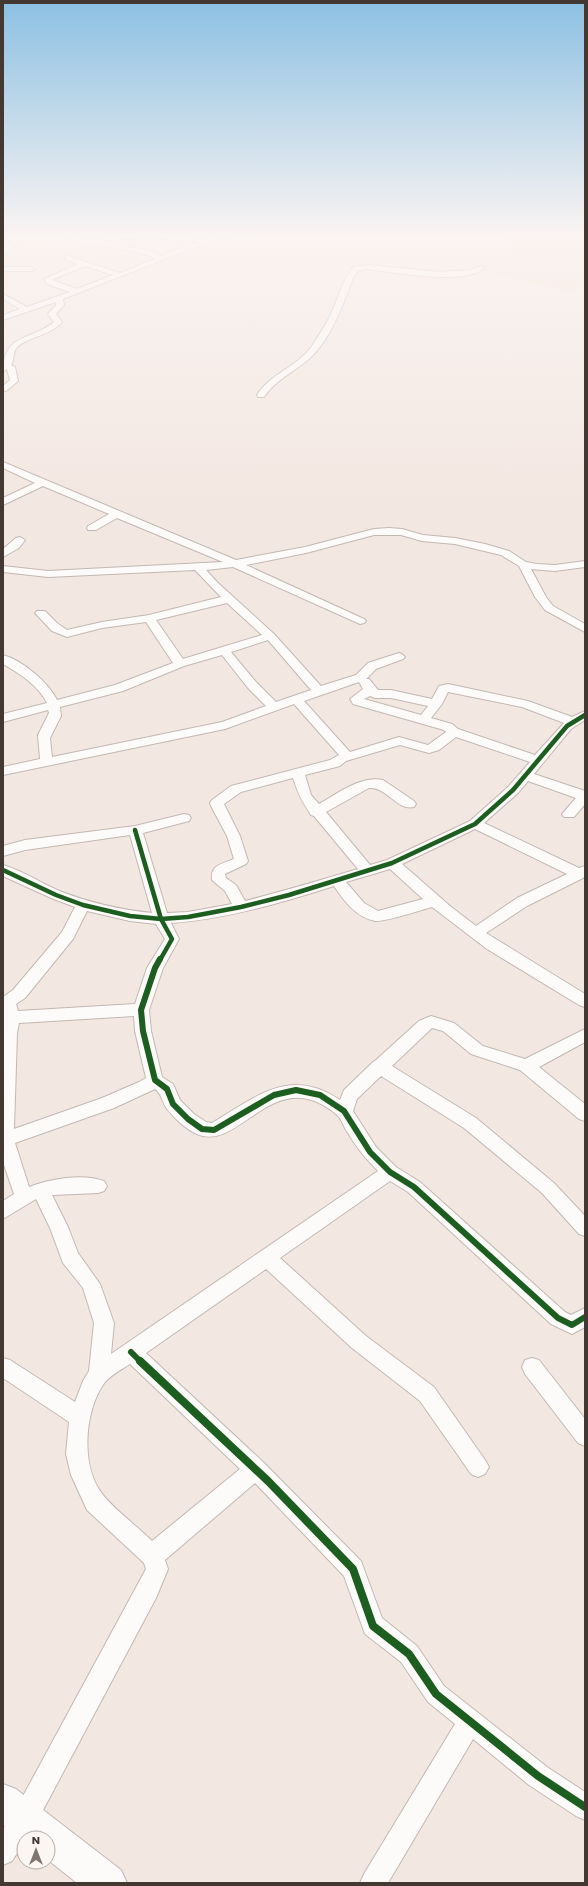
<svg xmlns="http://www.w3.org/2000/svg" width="588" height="1886" font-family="Poppins,sans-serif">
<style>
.built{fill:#f6ded0}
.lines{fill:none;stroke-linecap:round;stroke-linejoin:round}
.minor-casing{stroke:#c2b8b2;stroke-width:2}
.secondary-casing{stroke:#c2b8b2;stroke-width:2}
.minor{fill:#fdfbfa;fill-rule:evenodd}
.secondary{fill:#fdfbfa;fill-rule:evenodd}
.cycleway-far2-casing{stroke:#fcf6f3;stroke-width:6}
.cycleway-far1-casing{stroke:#fcf6f3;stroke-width:8}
.cycleway-casing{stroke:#fcf6f3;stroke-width:10}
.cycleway-far2{stroke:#1b5e20;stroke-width:4.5}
.cycleway-far1{stroke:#1b5e20;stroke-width:6}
.cycleway{stroke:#1b5e20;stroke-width:8}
</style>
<rect width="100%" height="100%" fill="#f3e7e1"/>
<!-- built -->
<polygon class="built" points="516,236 585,236 585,285 569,292 473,267 517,246 518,241"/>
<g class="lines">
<defs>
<g id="minor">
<path d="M3,236l96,4 54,12 8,4 36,-14 -42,-4 -3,-2h25l27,4 16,-4h10l-24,7 -143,56 1,6 -8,9 6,8c-12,14 -32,14 -45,25 -5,6 -2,12 -6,18l4,2 3,14 -12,10 -3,-1v-4l7,-6 -3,-11 -4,3c0,-39 28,-31 51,-50l-6,-8 8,-9v-3l-53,18v-5l17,-6 -17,-10v-5l24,13 43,-15 -23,-8 -3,-5 34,-15 -13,-5v-2l2,-1 53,17 35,-14 -6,-4 -50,-11 -80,-4 -16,15v-6l9,-9 -9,-1zM85,266l28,9 -36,14 -25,-9z"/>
<polygon points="119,236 149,236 146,238 122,239 120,238"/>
<path d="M367,265l75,7 27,-2 12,-4 4,2c-21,18 -92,4 -118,1l-9,2 -4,5c-11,28 -22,62 -45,83 -15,13 -34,21 -45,38h-6l-1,-2c13,-21 40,-28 55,-49 5,-8 11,-17 16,-26 9,-17 13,-38 25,-53z"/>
<polygon points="3,267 31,267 35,269 31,271 3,271"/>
<path d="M3,462l233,98 69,-13 69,-18 15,-1 13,1 21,6 32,3 30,6 24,7 17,11 11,2 18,1 30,-4v6l-30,4 -24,-2 15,28 7,9 32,18v8l-40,-22 -10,-13 -16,-31 -18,-11 -46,-11 -33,-3 -21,-6h-27l-68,18 -60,12 118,54 2,2 -2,2 -4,1 -127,-57 -27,3 12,13 56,51 47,52 35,-11 12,-12 31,-10 4,2 2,2 -2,2 -27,10 -10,10h3l9,11h13l41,9 7,-13 9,-2 80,17 44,16 13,-6v9l-14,9 -37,45 51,17v13l-11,13h-10l-2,-3 14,-16 -48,-17 -10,12 -34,30 95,45 6,-2v11l-58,29 -41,27 99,61v13l-6,-2 -92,-56 -55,-42c-11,3 -47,15 -57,14 -19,-4 -31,-20 -41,-35 -53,17 -108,33 -163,37l8,16 -16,29 -14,42 2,21 11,46 11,7 7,16 14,14 12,8 6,1c44,-26 77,-57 128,-23l4,-10 29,-28 3,-2 43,-39 12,-5 23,7 29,23 42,13 60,-30v13l-46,25 46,37v17l-6,-2 -59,-49 -49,-16 -28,-23 -11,-3 -40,38 84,52 78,65 31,33v20l-6,-2 -37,-41 -78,-65 -83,-52 -24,23 -4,12 23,36 20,20 24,15 145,130 6,3 14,-7v19l-13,7 -21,-10 -143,-132 -18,-11 -110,77 86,78 68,51 51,73 4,7 -4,7 -7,3 -7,-3 -51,-73 -68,-53 -86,-79 -120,84 117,109 98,99 21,57 35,28 27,40 103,81 38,25v28l-9,-4 -47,-31 -56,-46 -85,144h-28l4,-9 91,-150 -27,-22 -27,-40 -36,-28 -21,-58 -89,-93 -90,77 3,9 -12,29 -122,229 -7,11h-3v4l-12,19 -9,4v-36l13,-20 130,-240 -2,-6 -57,-53 -16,-35 -5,-21 3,-32 -66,-44v-20l7,2 65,42 8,-21 6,-10 5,-48 -11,-35 -20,-25 -13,-35 -14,-29 -33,20v-18l11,-7 -11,-32v-165l10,-7 49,-58 13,-25 -24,-9 -48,-22v-11c21,6 39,19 59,27 29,11 59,18 90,21l-22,-78 -105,15 -22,6v-10l22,-6 110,-14 49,-12 5,1 2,3 -2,3 -46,12 24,80 21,-1 44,-8 -7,-13 -13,-11c-2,-15 10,-16 22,-21l-7,-23 -16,-30 -1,-3 2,-3 19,-14 99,-26 9,-5 -45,-51 -69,25 -222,46v-8l37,-8 -2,-24 11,-22 -1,-3 -45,12v-8l44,-11c-9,-18 -27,-29 -44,-39v-9c19,5 46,28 54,45l58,-15 58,-22 -27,-41 -44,6 -35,9 -15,-6 -17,-18 2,-2h8l12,12 10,7 35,-8 47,-7 72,-18 -26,-27 -147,7 -45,-5v-6l45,5 175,-9 -106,-44 -21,12h-8l-1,-2 1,-2 21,-12 -66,-28 -40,19v-7l32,-15 -32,-15zM227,603l35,32 -79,24 -27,-39zM268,640l43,50 -35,12 -20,-20 -25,-30zM222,655l26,33 18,18 -44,16 -170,35 -2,-19 11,-22 -1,-9 63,-16 61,-25zM359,682l4,7 -13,10 3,5 91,26 2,2 -18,13 -29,-8 -49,15 -46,-51zM448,692l74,15 42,16 -29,32 -77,-26 -6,-5 -21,-6 11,-14zM370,696l5,2h16l37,8 -7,9 -57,-16zM456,737l74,25 -22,25 -38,34 -83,39 -17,5 -44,-53 43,-24c17,-2 28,23 45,19l2,-3 -2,-3 -31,-21c-22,-5 -46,14 -64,24l-8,-9 -6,-20 35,-9 6,-5 54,-16 29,8 10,-3zM293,778c5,16 10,25 18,37l3,1 44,53c-37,11 -74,22 -113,32l-9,-16 -10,-7 -1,-4 21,-10 2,-3 -8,-25 -16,-32 17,-12zM475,829l92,45 -50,24 -41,28 -26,-20 -48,-42zM390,869l33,30 -45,12 -14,-8 -18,-21zM87,911l43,10 26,3 9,15 -18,29 -12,36 -117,7 -2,-7 9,-6 48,-59zM134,1016l1,15 11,47 -7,4 -37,16 -88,31 3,-96 2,-10zM155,1089c7,5 7,13 12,20 7,9 20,21 30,25 43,19 77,-73 140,-19 5,4 7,13 11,18 8,14 18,26 30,38l-267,183 3,-31 -14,-39 -22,-31 -10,-26 -16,-32 46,-2 6,-2 3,-5 -3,-5c-22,-8 -54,-2 -75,6l-14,-44 99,-35zM130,1364l110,105 -88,72c-15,-15 -35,-29 -49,-46 -23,-28 -19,-85 2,-113 6,-7 17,-13 25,-18z"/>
<polygon points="20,537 25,540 19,548 3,557 3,549 16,538"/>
<polygon points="532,1358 539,1360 585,1419 585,1446 578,1443 525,1374 522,1367 525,1360"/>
</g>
<polygon id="secondary" points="3,1784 16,1789 121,1870 127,1883 77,1883 48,1860 48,1838 24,1838 24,1841 3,1825"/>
</defs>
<!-- minor casing -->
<use href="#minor" class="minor-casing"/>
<!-- secondary casing -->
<use href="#secondary" class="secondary-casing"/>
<!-- minor -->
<use href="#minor" class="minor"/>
<!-- secondary -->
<use href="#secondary" class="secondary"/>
<defs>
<g id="cycleway-far2">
<polyline points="135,830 161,919 172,939 160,960"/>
<polyline points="3,870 56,895 83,905 130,916 161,919 188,917 241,907 289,895 392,863 475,824 513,790 567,726 585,715"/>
</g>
<g id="cycleway-far1">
<polyline points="160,959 155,968 141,1010 143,1031 155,1080 167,1089 173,1104 188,1119 202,1129 214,1130 274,1095 296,1090 320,1095 344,1111 370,1152 390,1172 414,1187 558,1318 572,1325 585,1317"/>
<polyline points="131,1352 141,1362"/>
</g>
<polyline id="cycleway" points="140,1361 268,1481 353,1569 373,1626 409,1654 436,1694 538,1776 585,1807"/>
</defs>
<!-- cycleway-far2 casing -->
<use href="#cycleway-far2" class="cycleway-far2-casing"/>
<!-- cycleway-far1 casing -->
<use href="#cycleway-far1" class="cycleway-far1-casing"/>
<!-- cycleway casing -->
<use href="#cycleway" class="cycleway-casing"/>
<!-- cycleway-far2 -->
<use href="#cycleway-far2" class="cycleway-far2"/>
<!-- cycleway-far1 -->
<use href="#cycleway-far1" class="cycleway-far1"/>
<!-- cycleway -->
<use href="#cycleway" class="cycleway"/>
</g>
<!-- sky -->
<linearGradient id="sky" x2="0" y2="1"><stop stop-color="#8cc0e3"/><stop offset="0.47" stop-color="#faf4f2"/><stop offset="1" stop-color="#faf4f2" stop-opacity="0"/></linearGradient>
<rect width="588" height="500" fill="url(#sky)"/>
<!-- border -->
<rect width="588" height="1886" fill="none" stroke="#433832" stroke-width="8"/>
<!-- north arrow -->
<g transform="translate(36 1850)"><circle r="19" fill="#fcf6f3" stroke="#b2aaa6"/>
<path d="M0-3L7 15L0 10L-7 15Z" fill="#81756f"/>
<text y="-6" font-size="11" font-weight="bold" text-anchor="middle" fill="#433832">N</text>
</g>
</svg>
